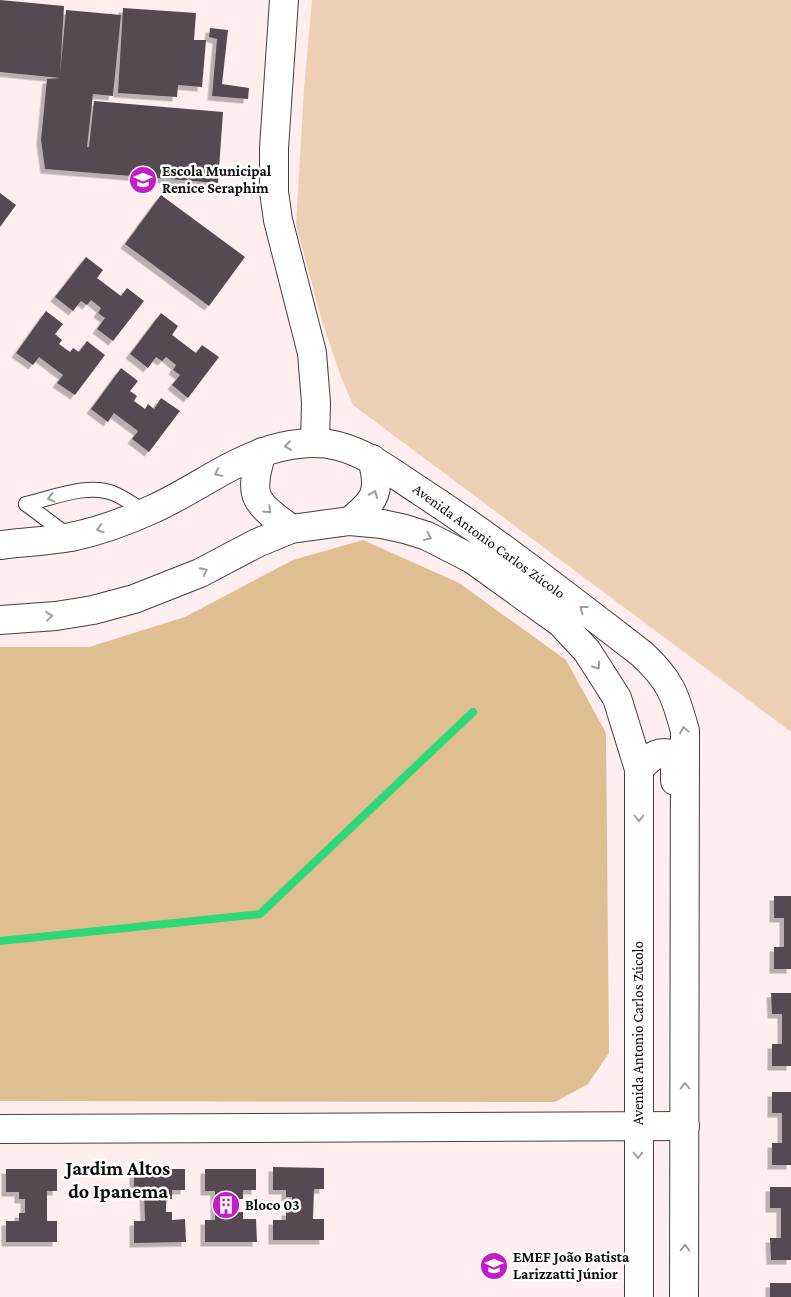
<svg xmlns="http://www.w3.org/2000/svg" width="791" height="1297" font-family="'Crimson Pro',serif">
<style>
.green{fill:#edd0b3}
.forest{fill:#dfbe91}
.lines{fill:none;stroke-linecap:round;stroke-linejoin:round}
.stream{stroke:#2ed876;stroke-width:8}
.building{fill:#574851;filter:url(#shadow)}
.lane-casing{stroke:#404040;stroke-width:16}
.street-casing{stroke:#404040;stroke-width:30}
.lane{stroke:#fff;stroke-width:14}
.street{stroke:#fff;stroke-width:28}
.oneway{stroke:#9e9e9e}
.labels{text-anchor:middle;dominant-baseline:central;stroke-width:5;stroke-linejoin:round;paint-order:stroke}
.poi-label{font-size:15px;font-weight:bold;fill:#0d0d0d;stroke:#fff;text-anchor:start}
.street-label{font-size:15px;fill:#0d0d0d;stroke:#fff}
.district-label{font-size:20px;font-weight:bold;fill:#0d0d0d;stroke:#fff}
</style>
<defs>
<filter id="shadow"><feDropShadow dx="-4.5" dy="4.5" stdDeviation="0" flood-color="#0004"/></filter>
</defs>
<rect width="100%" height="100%" fill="#ffedf0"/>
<!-- green -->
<polygon class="green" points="312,0 791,0 791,732 353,405 341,377 322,321 296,225 304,89"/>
<!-- forest -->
<polygon class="forest" points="363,540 459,583 566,660 606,733 609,1053 588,1084 555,1102 0,1101 0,647 89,647 185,617 293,560"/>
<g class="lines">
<!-- stream -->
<polyline class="stream" points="0,941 260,914 473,712"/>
</g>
<!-- building -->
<g class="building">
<polygon points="0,0 64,6 60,74 66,10 121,15 113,96 93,94 87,147 89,147 94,101 223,112 218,183 45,169 41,140 47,79 60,78 0,72"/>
<polygon points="123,8 196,13 194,40 206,40 202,87 178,85 177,97 118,93"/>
<polygon points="210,28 228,30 222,84 249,88 248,99 212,96 217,39 209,37"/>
<polygon points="0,193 16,205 0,227"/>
<polygon points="161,195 245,257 209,306 125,244"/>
<polygon points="86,257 103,270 97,278 121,296 127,288 144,301 113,341 97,329 105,318 98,313 101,308 91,300 87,305 81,301 73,311 55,297"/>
<polygon points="46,311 63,324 55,334 62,340 59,344 70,352 73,348 79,352 87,341 105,355 75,395 57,383 63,375 39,357 33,365 16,353"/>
<polygon points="161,313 178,326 172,335 196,353 202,345 219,357 188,398 172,385 180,375 173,370 176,365 166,357 162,361 156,357 148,368 130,354"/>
<polygon points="121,368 138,381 130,391 137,396 134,401 145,409 148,404 154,409 161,398 180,411 149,452 132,439 138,431 114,413 108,422 91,409"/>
<polygon points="774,896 791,896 791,969 774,969 774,947 784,947 784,918 774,918"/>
<polygon points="771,993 791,993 791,1066 772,1066 772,1044 782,1044 782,1014 772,1014"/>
<polygon points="772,1092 791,1092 791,1165 772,1165 772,1143 782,1143 782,1113 772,1113"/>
<polygon points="273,1167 324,1168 324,1189 314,1189 313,1219 324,1219 324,1240 273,1240 273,1220 286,1220 286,1211 292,1211 292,1197 286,1197 286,1190 273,1190"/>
<polygon points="6,1169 57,1169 57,1191 47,1191 47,1221 57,1221 57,1242 6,1242 6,1221 19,1221 19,1213 25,1213 25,1199 19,1199 19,1192 6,1192"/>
<polygon points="134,1169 185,1169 185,1190 172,1190 172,1199 166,1199 166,1212 172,1212 172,1220 185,1219 186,1242 134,1243 134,1221 145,1221 144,1191 134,1191"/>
<polygon points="205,1169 256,1169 256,1190 243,1190 243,1199 237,1199 237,1212 243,1212 243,1219 256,1219 257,1242 205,1242 205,1220 215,1220 215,1191 205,1191"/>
<polygon points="770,1187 791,1187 791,1260 771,1260 770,1238 781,1238 781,1208 770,1208"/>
<rect x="770" y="1283" width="21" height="14"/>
</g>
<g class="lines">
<defs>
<g id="lane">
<path d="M26,504c27,-6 63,-22 89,-10 11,5 21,12 31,19"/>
<polyline points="26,504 70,537"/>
</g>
<g id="street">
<polyline points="284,0 274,148 274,192 278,220 312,353 316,403 315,443"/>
<path d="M262,452c-14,46 -8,49 29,77"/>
<path d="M350,521c26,-21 31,-29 22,-62"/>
<path d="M0,545c24,-3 48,-4 71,-8 29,-6 56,-16 82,-28 38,-17 71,-43 111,-57 22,-8 51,-12 74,-6 31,8 56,28 82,45 77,50 149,107 222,163 28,26 33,40 43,77l-1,566"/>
<polyline points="0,620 56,616 93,610 134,599 200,573 257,543 291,529 350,521 382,524 405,529 427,536 472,559 561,623 587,651 617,698 639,769 639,1297"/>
<path d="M639,769c12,-12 18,-20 36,-14v26"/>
<polyline points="0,1129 685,1126"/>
</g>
</defs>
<!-- lane casing -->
<use href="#lane" class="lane-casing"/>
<!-- street casing -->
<use href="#street" class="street-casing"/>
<!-- lane -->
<use href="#lane" class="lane"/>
<!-- street -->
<use href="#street" class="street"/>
</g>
<!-- one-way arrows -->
<defs><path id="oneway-chevron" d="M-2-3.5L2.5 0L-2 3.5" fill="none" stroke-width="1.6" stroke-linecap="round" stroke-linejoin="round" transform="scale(1.25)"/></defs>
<g class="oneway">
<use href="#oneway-chevron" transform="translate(288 446) rotate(172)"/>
<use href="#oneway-chevron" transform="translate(218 473) rotate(153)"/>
<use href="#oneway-chevron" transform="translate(374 494) rotate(-68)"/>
<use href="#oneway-chevron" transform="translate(51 498) rotate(166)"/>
<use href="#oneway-chevron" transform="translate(268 510) rotate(44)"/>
<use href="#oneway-chevron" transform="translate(100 529) rotate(163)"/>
<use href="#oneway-chevron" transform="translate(428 537) rotate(24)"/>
<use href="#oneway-chevron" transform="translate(204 571) rotate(-26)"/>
<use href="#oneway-chevron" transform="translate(583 609) rotate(-143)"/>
<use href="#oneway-chevron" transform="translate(49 616) rotate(-6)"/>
<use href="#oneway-chevron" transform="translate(597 666) rotate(55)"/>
<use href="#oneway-chevron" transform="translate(684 730) rotate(-99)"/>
<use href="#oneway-chevron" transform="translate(639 818) rotate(90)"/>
<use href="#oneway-chevron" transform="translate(685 1086) rotate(-90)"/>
<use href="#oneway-chevron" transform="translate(638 1155) rotate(90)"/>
<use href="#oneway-chevron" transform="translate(685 1248) rotate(-90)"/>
</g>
<!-- icons -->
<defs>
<symbol id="school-disc" viewBox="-11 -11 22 22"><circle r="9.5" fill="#c41ac8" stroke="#fff"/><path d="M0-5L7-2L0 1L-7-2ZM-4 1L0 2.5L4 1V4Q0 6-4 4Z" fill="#fff"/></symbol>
<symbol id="building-disc" viewBox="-11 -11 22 22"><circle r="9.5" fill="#c41ac8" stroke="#fff"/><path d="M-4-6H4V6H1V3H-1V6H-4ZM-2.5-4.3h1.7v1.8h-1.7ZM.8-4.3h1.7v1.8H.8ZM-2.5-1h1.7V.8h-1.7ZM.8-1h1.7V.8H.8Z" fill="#fff"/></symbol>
</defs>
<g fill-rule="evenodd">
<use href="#school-disc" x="127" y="164" width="32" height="32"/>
<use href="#building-disc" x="210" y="1189" width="32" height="32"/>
<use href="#school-disc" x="478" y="1250" width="32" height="32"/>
</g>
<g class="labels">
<!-- poi labels -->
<g class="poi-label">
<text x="162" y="171">Escola Municipal<tspan x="162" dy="17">Renice Seraphim</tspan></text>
<text x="245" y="1205">Bloco 03</text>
<text x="513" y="1257">EMEF João Batista<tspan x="513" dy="17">Larizzatti Júnior</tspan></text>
</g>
<!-- street labels -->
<g class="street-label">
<text transform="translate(489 541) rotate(36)">Avenida Antonio Carlos Zúcolo</text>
<text transform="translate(638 1033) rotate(-90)">Avenida Antonio Carlos Zúcolo</text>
</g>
<!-- district labels -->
<g class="district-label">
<text x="118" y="1168">Jardim Altos<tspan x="118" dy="23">do Ipanema</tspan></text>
</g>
</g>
</svg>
